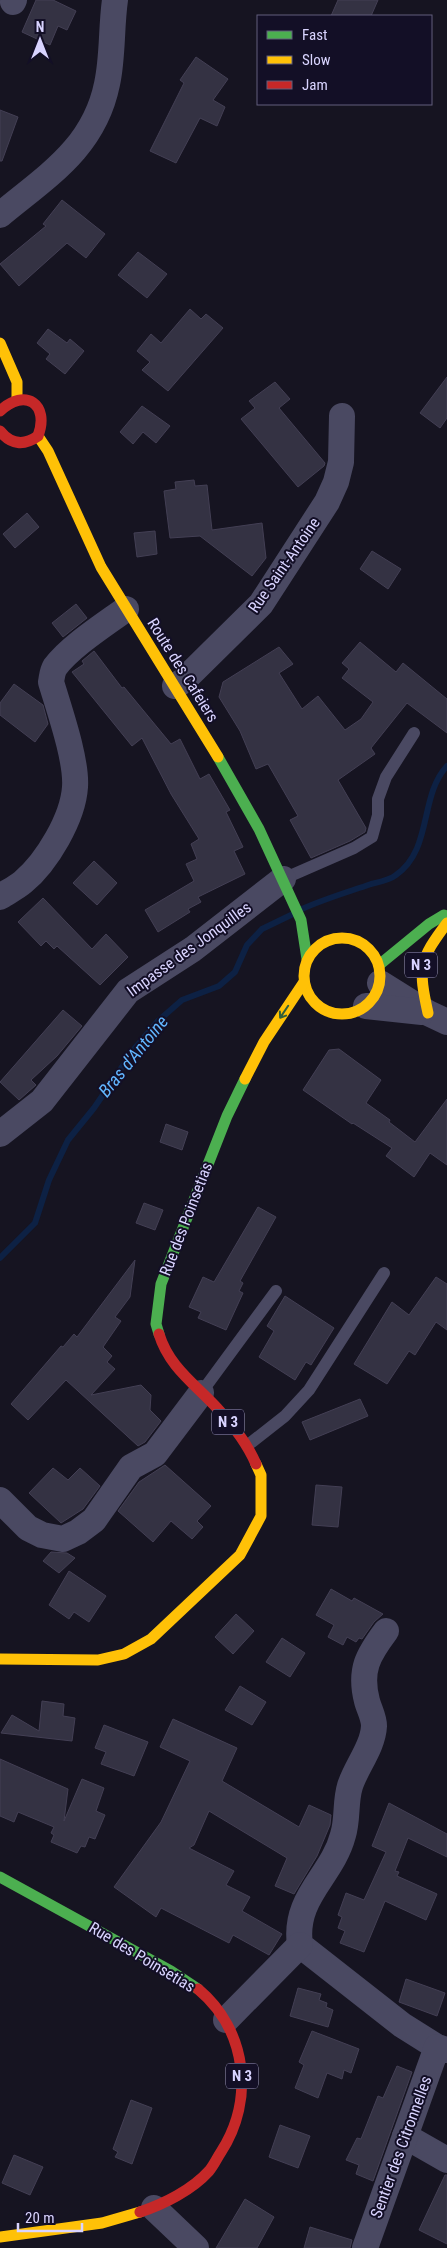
<svg xmlns="http://www.w3.org/2000/svg" width="447" height="2248" font-family="'Roboto Condensed',sans-serif">
<style>
.lines{fill:none;stroke-linecap:round;stroke-linejoin:round}
.stream{stroke:#0d2144;stroke-width:6}
.building{fill:#343243;stroke:#433f54}
.lane{stroke:#4a4962;stroke-width:12}
.street{stroke:#4a4962;stroke-width:26}
.fast{stroke:#4caf50;stroke-width:11}
.slow{stroke:#ffc107;stroke-width:11}
.jam{stroke:#c62828;stroke-width:11}
.oneway{stroke:#305f3b}
.labels{text-anchor:middle;dominant-baseline:central;stroke-width:4;stroke-linejoin:round;paint-order:stroke}
.shield{fill:#130f26;stroke:#9e99be;stroke-width:1}
.shield-label{font-size:15px;font-weight:bold;fill:#d9d4ff}
.street-label{font-size:16px;fill:#d9d4ff;stroke:#130f26}
.water-label{font-size:18px;font-style:italic;fill:#62b6ff;stroke:#130f26}
</style>
<rect width="100%" height="100%" fill="#161421"/>
<g class="lines">
<!-- stream -->
<g class="stream">
<path d="M302,909c22,-10 46,-17 69,-25 8,-2 19,-4 25,-9 37,-26 23,-79 51,-109"/>
<polyline points="0,1258 35,1223 49,1180 68,1140 94,1108 135,1048 158,1021 182,1000 219,986 235,972 247,945 262,929 291,915"/>
</g>
</g>
<!-- building -->
<g class="building">
<polygon points="36,0 53,0 76,11 67,30 58,26 50,45 22,32"/>
<polygon points="338,0 378,0 371,16 331,16"/>
<polygon points="196,57 228,79 213,100 225,107 217,126 200,118 176,163 150,151 184,83 180,80"/>
<polygon points="0,110 18,117 2,161 0,161"/>
<polygon points="62,200 105,234 86,258 67,243 19,286 0,264 46,226 43,224"/>
<polygon points="138,252 167,274 147,298 118,275"/>
<polygon points="190,309 201,319 206,314 223,328 168,391 142,370 150,362 137,351 151,334 161,343"/>
<polygon points="48,329 67,343 70,339 84,351 65,374 46,359 50,354 37,343"/>
<polygon points="447,377 447,418 440,428 420,413"/>
<polygon points="275,382 290,399 279,408 325,463 324,466 298,487 241,419 255,408 249,401"/>
<polygon points="142,406 170,426 156,443 143,432 133,444 120,432"/>
<polygon points="194,480 195,486 207,485 212,530 262,523 266,558 252,576 200,536 170,538 164,491 176,489 175,482"/>
<polygon points="27,513 39,527 15,548 3,534"/>
<polygon points="155,531 157,554 137,557 134,533"/>
<polygon points="372,551 401,569 388,589 360,569"/>
<polygon points="76,604 87,618 63,637 52,623"/>
<polygon points="360,642 396,672 403,663 447,699 447,733 407,703 371,748 375,754 338,780 366,828 365,832 350,841 311,858 290,820 298,816 268,764 256,769 240,731 219,697 223,682 279,647 293,664 279,673 302,709 318,696 345,730 361,719 373,702 342,678 349,669 342,663"/>
<polygon points="94,651 122,688 124,687 171,744 180,739 200,779 209,774 230,810 226,812 243,847 234,851 245,874 198,897 201,902 188,909 190,912 158,932 145,910 194,881 186,864 197,859 191,844 199,839 171,794 142,738 132,746 72,672 84,664 82,661"/>
<polygon points="14,684 43,705 48,724 35,742 0,715 0,703"/>
<polygon points="94,861 117,883 97,905 73,883"/>
<polygon points="43,898 92,949 106,934 128,957 100,985 57,946 54,949 46,941 41,946 18,922"/>
<polygon points="63,1010 82,1026 57,1056 31,1080 36,1085 19,1100 0,1082"/>
<polygon points="339,1049 381,1080 366,1103 390,1120 389,1122 415,1142 447,1099 447,1165 430,1153 414,1177 386,1156 392,1148 353,1123 352,1124 303,1090 329,1050"/>
<polygon points="166,1124 188,1132 182,1150 160,1142"/>
<polygon points="144,1203 163,1210 155,1230 136,1223"/>
<polygon points="258,1207 276,1217 240,1281 243,1283 239,1291 243,1293 226,1330 198,1318 201,1312 189,1307 203,1277 214,1282"/>
<polygon points="135,1260 130,1297 115,1317 121,1321 103,1347 112,1356 107,1362 115,1369 91,1395 141,1385 151,1395 150,1410 161,1421 145,1442 138,1446 66,1380 28,1420 11,1404 61,1346 63,1347 74,1334 77,1337"/>
<polygon points="436,1277 447,1284 447,1330 436,1322 415,1355 409,1351 387,1384 354,1364 392,1302 409,1315"/>
<polygon points="285,1296 334,1328 311,1365 306,1362 295,1380 259,1357 274,1331 267,1326"/>
<polygon points="360,1399 368,1416 310,1440 302,1422"/>
<polygon points="165,1465 211,1506 197,1521 203,1527 192,1539 171,1521 153,1542 118,1511 139,1482"/>
<polygon points="53,1468 68,1480 80,1468 100,1486 83,1509 61,1523 29,1493"/>
<polygon points="316,1485 342,1487 338,1527 312,1525"/>
<polygon points="51,1552 67,1553 75,1558 59,1573 43,1561"/>
<polygon points="69,1571 106,1596 89,1622 74,1612 69,1619 49,1605"/>
<polygon points="331,1589 352,1601 354,1598 383,1614 374,1622 362,1639 359,1638 356,1642 347,1637 343,1645 328,1637 334,1625 316,1615"/>
<polygon points="236,1614 254,1631 233,1654 215,1637"/>
<polygon points="282,1638 305,1653 290,1677 266,1662"/>
<polygon points="240,1686 266,1702 252,1725 225,1710"/>
<polygon points="42,1701 64,1704 63,1716 75,1718 72,1741 1,1733 12,1715 39,1731"/>
<polygon points="173,1719 237,1748 222,1781 299,1827 309,1805 331,1815 330,1825 317,1856 294,1894 275,1886 287,1858 209,1811 194,1845 189,1848 234,1871 226,1885 250,1897 242,1911 282,1934 269,1955 233,1935 229,1943 161,1908 156,1917 114,1887 161,1822 190,1761 160,1747"/>
<polygon points="104,1725 148,1742 134,1776 101,1764 106,1752 95,1748"/>
<polygon points="0,1759 68,1789 64,1821 82,1779 104,1788 96,1811 105,1815 95,1839 89,1837 85,1847 81,1846 77,1853 51,1842 54,1835 51,1833 54,1827 18,1812 14,1822 0,1816"/>
<polygon points="389,1803 447,1834 447,1857 408,1838 395,1871 399,1872 397,1876 437,1894 426,1920 385,1901 364,1952 340,1943 345,1931 338,1928 342,1917 338,1915 346,1893 364,1900 386,1852 372,1846"/>
<polygon points="406,1979 445,1993 437,2016 399,2002"/>
<polygon points="298,1988 321,1994 319,2000 327,2003 326,2007 333,2010 328,2027 290,2016"/>
<polygon points="312,2031 359,2049 351,2073 344,2070 342,2079 327,2073 318,2098 295,2088 304,2065 299,2062"/>
<polygon points="397,2066 412,2072 373,2181 356,2174 359,2165 346,2160 357,2138 361,2139 378,2096 383,2098"/>
<polygon points="131,2100 152,2108 132,2164 115,2157 118,2152 113,2149"/>
<polygon points="280,2125 310,2136 298,2168 269,2157"/>
<polygon points="14,2155 43,2167 30,2195 2,2183"/>
<polygon points="445,2175 447,2175 447,2244 419,2230"/>
<polygon points="245,2199 274,2217 257,2248 216,2248"/>
<polygon points="310,2227 352,2240 350,2248 304,2248"/>
</g>
<g class="lines">
<!-- lane -->
<g class="lane">
<polyline points="283,879 354,848 372,837 378,815 378,799 386,777 414,733"/>
<polyline points="201,1393 276,1291"/>
<polyline points="248,1445 285,1416 309,1390 384,1273"/>
</g>
<!-- street -->
<g class="street">
<polyline points="13,2 14,0"/>
<path d="M0,215c47,-39 94,-67 107,-131 6,-27 4,-56 8,-84"/>
<polyline points="175,686 183,681 261,604 327,502 336,482 341,462 342,416"/>
<path d="M0,897c7,-5 16,-9 23,-15 24,-20 50,-64 52,-95 2,-27 -16,-78 -24,-105 1,-5 1,-10 4,-15 16,-21 49,-42 71,-58"/>
<polyline points="380,983 428,1013 447,1022"/>
<polyline points="366,1006 422,1012"/>
<polyline points="0,1134 42,1101 128,991 193,949 283,879"/>
<polyline points="0,1500 28,1528 42,1535 63,1539 78,1532 94,1520 131,1467 155,1454 201,1393"/>
<path d="M386,1631c-18,24 -27,39 -19,70 2,8 7,16 7,25 -1,21 -18,41 -24,60 -5,16 -2,33 -7,49 -11,42 -50,62 -43,110l102,80 35,22 10,3"/>
<polyline points="226,2020 300,1945"/>
<polyline points="405,2136 447,2160"/>
<polyline points="154,2208 196,2248"/>
<polyline points="365,2248 437,2047"/>
</g>
<!-- fast -->
<g class="fast">
<polyline points="218,757 259,829 301,920 307,959"/>
<polyline points="379,965 429,924 444,915"/>
<polyline points="159,1334 156,1324 161,1284 227,1116 245,1079"/>
<polyline points="0,1877 171,1971 198,1989"/>
</g>
<!-- slow -->
<g class="slow">
<polyline points="0,343 17,382 17,399"/>
<polyline points="38,436 48,451 101,567 218,757"/>
<circle cx="342" cy="976" r="38"/>
<path d="M428,1013c-10,-45 -9,-53 19,-90"/>
<polyline points="245,1079 264,1042 304,982"/>
<polyline points="0,1659 98,1660 124,1654 151,1639 240,1555 261,1516 261,1475 256,1464"/>
<polyline points="0,2237 102,2223 140,2212"/>
</g>
<!-- jam -->
<g class="jam">
<path d="M0,411c25,-24 50,-7 38,25 -14,10 -27,9 -38,-5"/>
<path d="M159,1334c10,33 36,50 58,74 16,17 30,35 39,56"/>
<path d="M140,2212c24,-8 52,-22 69,-41 5,-6 8,-13 12,-19 34,-53 26,-122 -23,-163"/>
</g>
</g>
<!-- one-way arrows -->
<defs><path id="oneway-shaft" d="M-6 0H5M1.5-3L5.5 0L1.5 3" fill="none" stroke-width="1.6" stroke-linecap="round" stroke-linejoin="round" transform="scale(1.25)"/></defs>
<use class="oneway" href="#oneway-shaft" transform="translate(284 1012) rotate(124)"/>
<g class="labels">
<!-- shield labels -->
<g class="shield">
<rect x="405" y="952.5" width="32" height="25" rx="4"/>
<rect x="212" y="1409.5" width="32" height="25" rx="4"/>
<rect x="226" y="2063.5" width="32" height="25" rx="4"/>
</g>
<g class="shield-label">
<text x="421" y="965">N 3</text>
<text x="228" y="1422">N 3</text>
<text x="242" y="2076">N 3</text>
</g>
<!-- street labels -->
<g class="street-label">
<text transform="translate(284 565) rotate(-55)">Rue Saint-Antoine</text>
<text transform="translate(183 670) rotate(58)">Route des Cafeiers</text>
<text transform="translate(189 949) rotate(-36)">Impasse des Jonquilles</text>
<text transform="translate(186 1219) rotate(-69)">Rue des Poinsetias</text>
<text transform="translate(142 1957) rotate(31)">Rue des Poinsetias</text>
<text transform="translate(401 2147) rotate(-70)">Sentier des Citronnelles</text>
</g>
<!-- water labels -->
<g class="water-label">
<text transform="translate(133 1056) rotate(-51)">Bras d'Antoine</text>
</g>
</g>
<!-- legend -->
<rect x="257" y="15" width="175" height="90" fill="#130f26" stroke="#625e7d"/>
<rect x="267" y="31" width="25" height="8" fill="#4caf50" stroke="#625e7d"/>
<text x="302" y="40" font-size="15" fill="#d9d4ff">Fast</text>
<rect x="267" y="56" width="25" height="8" fill="#ffc107" stroke="#625e7d"/>
<text x="302" y="65" font-size="15" fill="#d9d4ff">Slow</text>
<rect x="267" y="81" width="25" height="8" fill="#c62828" stroke="#625e7d"/>
<text x="302" y="90" font-size="15" fill="#d9d4ff">Jam</text>
<!-- north arrow -->
<g transform="translate(40 40)" stroke="#130f26" stroke-width="4" paint-order="stroke">
<path d="M0-4L9 19L0 12L-9 19Z" fill="#d9d4ff"/>
<text y="-8" font-size="14" font-weight="bold" text-anchor="middle" fill="#d9d4ff">N</text>
</g>
<!-- scale -->
<path d="M18 2223v8h64v-8" fill="none" stroke="#d9d4ff" stroke-width="2.5"/>
<text x="25" y="2223" font-size="15" fill="#d9d4ff" stroke="#130f26" stroke-width="4" paint-order="stroke">20 m</text>
</svg>
